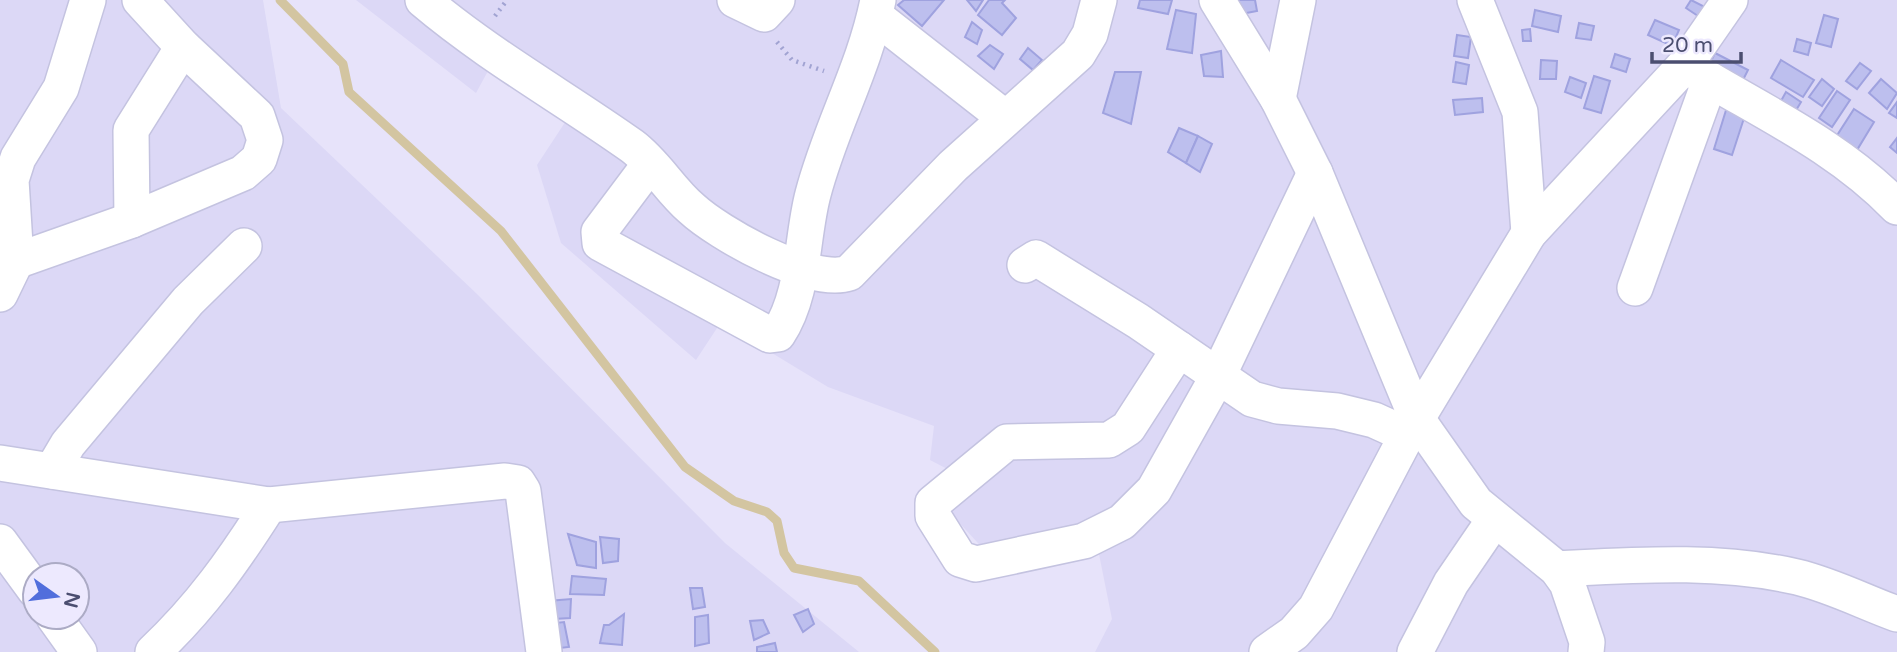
<svg xmlns="http://www.w3.org/2000/svg" width="1897" height="652" font-family="'Varela Round',sans-serif">
<style>
.residential{fill:#dcd8f6;fill-rule:evenodd}
.lines{fill:none;stroke-linecap:round;stroke-linejoin:round}
.stream{stroke:#d3c5a1;stroke-width:9}
.building{fill:#bdbfee;stroke:#9fa2df;stroke-width:2}
.minor-casing{stroke:#c4c3e0;stroke-width:38}
.path{stroke:#a1a3d2;stroke-width:4.5;stroke-dasharray:2 5;stroke-linecap:butt}
.minor{stroke:#fff;stroke-width:35}
</style>
<rect width="100%" height="100%" fill="#e7e3fa"/>
<!-- residential -->
<g class="residential">
<path d="M0,0h263l18,108 196,186 248,249 134,109h-859zM35,575h42v42h-42z"/>
<polygon points="356,0 1897,0 1897,652 1095,652 1112,619 1095,534 987,553 944,506 957,474 930,460 934,426 828,387 721,322 696,360 561,243 537,165 581,98 501,47 476,93"/>
</g>
<g class="lines">
<!-- stream -->
<polyline class="stream" points="280,0 343,64 349,92 501,231 685,467 734,501 767,512 777,521 784,553 794,568 859,581 935,652"/>
</g>
<!-- building -->
<g class="building">
<polygon points="904,0 944,0 922,26 898,5"/>
<polygon points="967,0 983,0 976,11"/>
<polygon points="989,0 1005,0 1002,3 1016,18 1002,35 978,15"/>
<polygon points="1140,0 1172,0 1168,14 1138,8"/>
<polygon points="1237,0 1255,0 1257,11 1241,14"/>
<polygon points="1691,0 1705,7 1698,16 1686,8"/>
<polygon points="1176,10 1196,14 1192,53 1167,49"/>
<polygon points="1535,10 1561,16 1558,32 1532,26"/>
<polygon points="1824,15 1838,19 1831,47 1816,43"/>
<polygon points="1655,20 1679,30 1672,46 1648,35"/>
<polygon points="972,22 982,30 977,44 965,37"/>
<polygon points="1579,23 1594,26 1591,40 1576,38"/>
<polygon points="1530,29 1531,41 1523,41 1522,30"/>
<polygon points="1457,35 1471,37 1468,58 1454,56"/>
<polygon points="1797,39 1811,43 1808,55 1794,51"/>
<polygon points="990,45 1003,54 994,69 978,56"/>
<polygon points="1028,48 1042,60 1033,70 1020,59"/>
<polygon points="1221,51 1223,77 1204,76 1201,55"/>
<polygon points="1715,53 1748,70 1739,88 1706,71"/>
<polygon points="1615,54 1630,59 1626,72 1611,67"/>
<polygon points="1541,60 1557,61 1556,79 1540,79"/>
<polygon points="1781,60 1814,80 1803,97 1771,78"/>
<polygon points="1456,62 1469,65 1466,84 1453,82"/>
<polygon points="1860,63 1871,71 1857,89 1846,81"/>
<polygon points="1115,72 1141,72 1131,124 1103,113"/>
<polygon points="1594,76 1610,81 1601,113 1584,108"/>
<polygon points="1570,77 1586,83 1581,98 1565,92"/>
<polygon points="1822,79 1834,89 1822,106 1809,97"/>
<polygon points="1881,79 1897,93 1887,109 1869,93"/>
<polygon points="1837,91 1850,100 1832,127 1819,118"/>
<polygon points="1786,92 1801,102 1792,117 1777,108"/>
<polygon points="1482,98 1483,112 1455,115 1453,100"/>
<polygon points="1897,102 1897,118 1889,113"/>
<polygon points="1727,107 1746,112 1732,155 1714,149"/>
<polygon points="1854,109 1874,122 1857,150 1836,137"/>
<polygon points="1179,128 1198,136 1186,163 1168,152"/>
<polygon points="1198,136 1212,144 1200,172 1186,163"/>
<polygon points="1897,138 1897,153 1890,147"/>
<polygon points="568,534 596,542 596,568 577,565"/>
<polygon points="600,537 619,539 618,561 603,563"/>
<polygon points="572,576 606,579 604,595 570,594"/>
<polygon points="690,588 702,588 705,607 693,609"/>
<polygon points="571,599 570,618 554,619 548,601"/>
<polygon points="808,609 814,624 803,632 794,615"/>
<polygon points="624,614 622,645 600,643 604,625 609,625"/>
<polygon points="708,615 709,643 695,646 695,617"/>
<polygon points="763,620 769,633 754,640 750,621"/>
<polygon points="564,622 569,647 551,649 547,624"/>
<polygon points="775,643 777,652 757,652 757,647"/>
</g>
<g class="lines">
<defs>
<g id="minor">
<path d="M423,0c65,55 140,97 209,146 23,17 38,44 59,62 28,26 121,78 158,65l104,-107 125,-112 12,-20 9,-34"/>
<polyline points="735,0 764,14 777,0"/>
<polyline points="1217,0 1278,99 1315,173 1417,419 1476,503 1557,569 1567,583 1587,642 1586,652"/>
<polyline points="1475,0 1520,112 1529,233"/>
<polyline points="875,16 1004,117"/>
<path d="M1685,65c73,45 151,79 212,142"/>
<polyline points="1278,99 1298,0"/>
<path d="M650,164l-51,68 1,11 170,92 8,-1c27,-41 23,-95 35,-140 17,-66 52,-127 65,-194"/>
<polyline points="132,220 131,130 183,47"/>
<polyline points="16,261 132,220 243,173 259,159 265,140 257,116 183,47 140,0"/>
<polyline points="1025,265 1036,258 1138,321 1252,399 1278,406 1337,411 1374,420 1407,435"/>
<polyline points="1635,288 1710,80"/>
<polyline points="0,294 16,261 11,180 18,158 61,88 88,0"/>
<polyline points="1179,349 1128,428 1109,440 1007,442 933,503 933,516 960,559 976,564 1084,541 1122,522 1154,490 1218,376 1315,173"/>
<polyline points="0,463 269,505 505,481 518,483 523,491 544,652"/>
<polyline points="52,471 68,444 188,301 244,246"/>
<polyline points="0,542 35,590"/>
<path d="M1557,569c80,-4 161,-10 240,8 34,8 67,25 100,37"/>
<polyline points="54,617 79,652"/>
<path d="M153,652c48,-45 81,-92 116,-147"/>
<polyline points="1267,652 1294,633 1316,608 1407,435 1529,233 1685,65 1730,0"/>
<polyline points="1415,652 1451,583 1494,520"/>
</g>
</defs>
<!-- minor casing -->
<use href="#minor" class="minor-casing"/>
<!-- path -->
<g class="path">
<polyline points="495,16 507,0"/>
<polyline points="777,42 792,60 824,71"/>
</g>
<!-- minor -->
<use href="#minor" class="minor"/>
</g>
<!-- north arrow -->
<g transform="translate(56 596) rotate(104)"><circle r="33" fill="#ede9fe" stroke="#acabc5" stroke-width="2"/>
<path d="M0-5L12 26L0 18L-12 26Z" fill="#516edc"/>
<text y="-10" font-size="19" font-weight="bold" text-anchor="middle" fill="#4b4e70">N</text>
</g>
<!-- scale -->
<path d="M1652 52v10h89v-10" fill="none" stroke="#4b4e70" stroke-width="3.5"/>
<text x="1662" y="52" font-size="21" fill="#4b4e70" stroke="#ede9fe" stroke-width="5" paint-order="stroke">20 m</text>
</svg>
